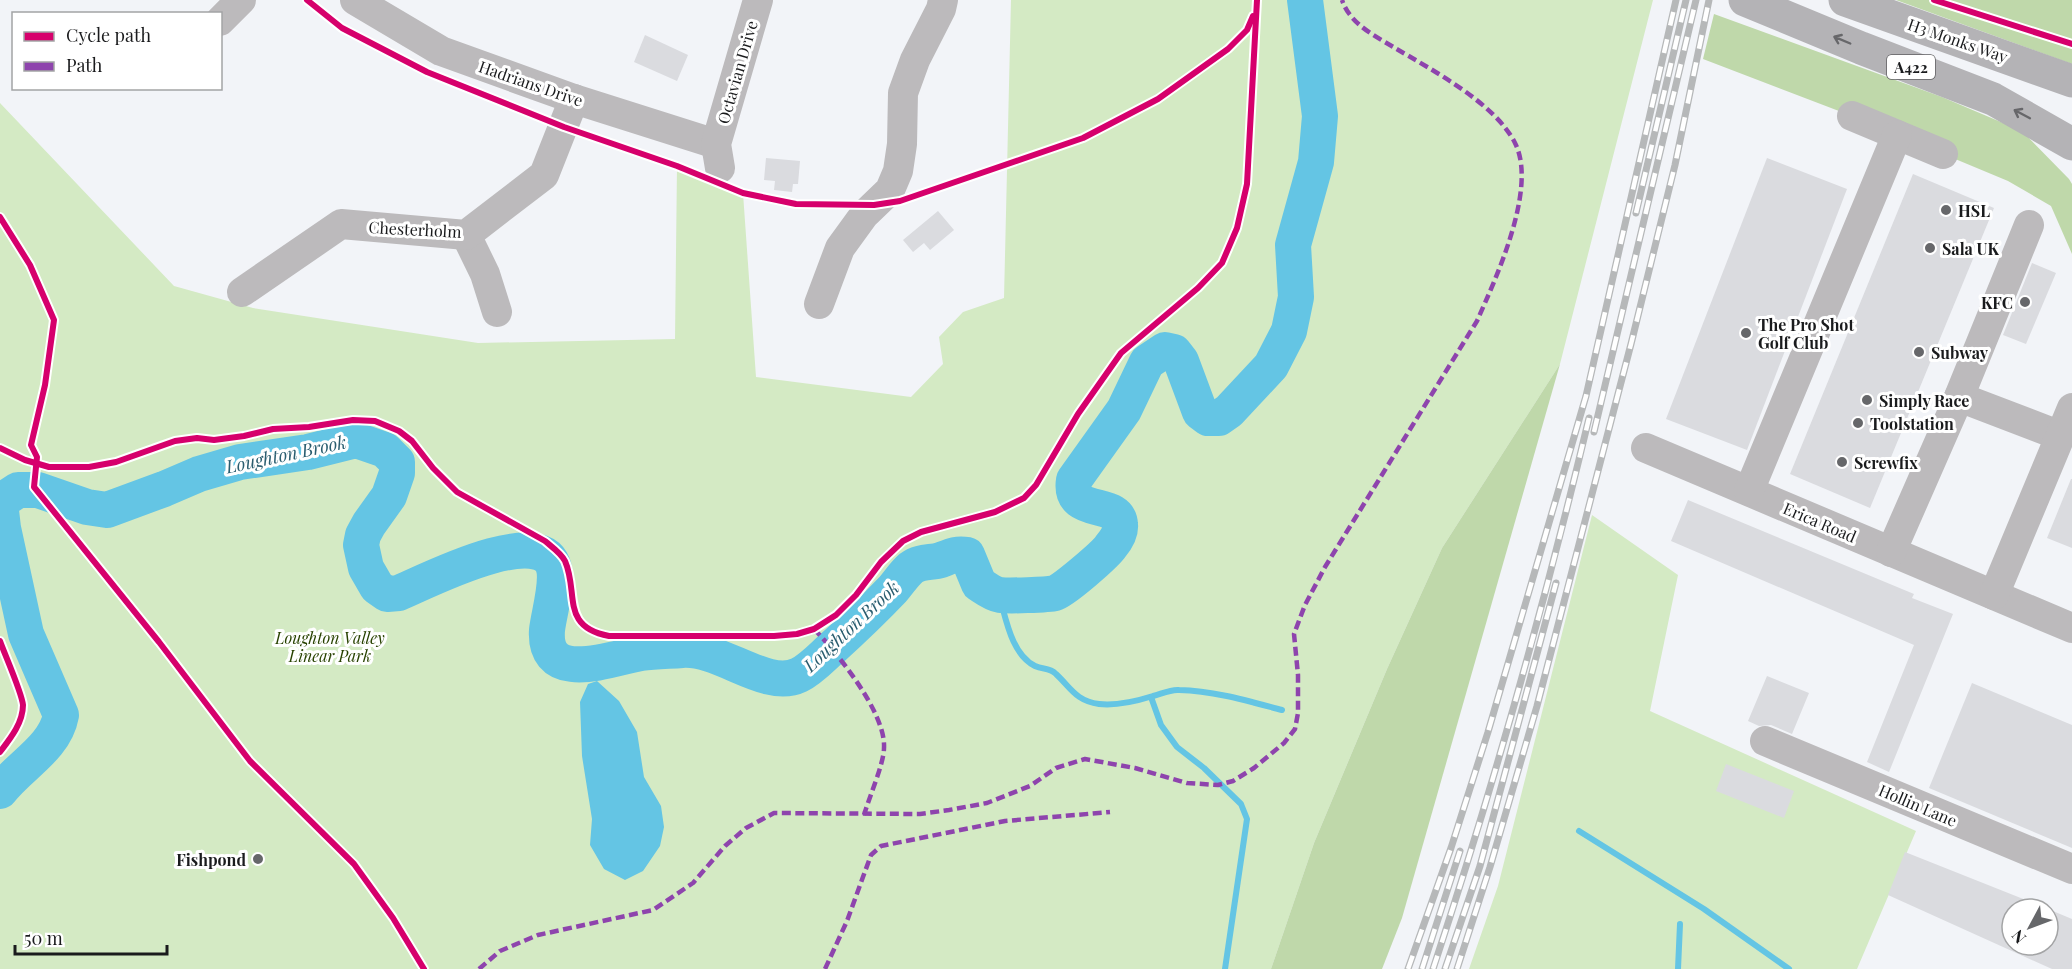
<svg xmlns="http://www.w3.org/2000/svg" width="2072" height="969" font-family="'Playfair Display',serif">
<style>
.green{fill:#d4eac4}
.forest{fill:#bfd8aa}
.water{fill:#64c5e4}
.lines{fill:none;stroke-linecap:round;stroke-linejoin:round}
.stream{stroke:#64c5e4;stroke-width:6}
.river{stroke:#64c5e4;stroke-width:36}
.building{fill:#dadbdf}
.minor{stroke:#bcbabc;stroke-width:30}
.major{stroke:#b4b3b6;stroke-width:33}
.rail-casing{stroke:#b6b8b9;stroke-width:7}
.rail{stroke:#fff;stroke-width:4.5;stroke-dasharray:14;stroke-linecap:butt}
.quiet{stroke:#8e44ad;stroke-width:4.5;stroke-dasharray:9 4.5;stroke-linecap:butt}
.cycleway-casing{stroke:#fff;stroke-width:10}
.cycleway{stroke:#d6006c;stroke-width:6}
.oneway{stroke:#67676a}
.poi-dot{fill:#66676a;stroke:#fff;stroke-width:2}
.labels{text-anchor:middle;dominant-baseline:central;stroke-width:6;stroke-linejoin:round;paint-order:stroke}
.shield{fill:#fff;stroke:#5f5f61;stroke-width:1.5}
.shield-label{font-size:15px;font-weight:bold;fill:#1a1b1d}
.street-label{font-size:16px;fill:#1a1b1d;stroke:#fff}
.poi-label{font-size:16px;font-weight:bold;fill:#1a1b1d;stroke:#fff;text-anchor:start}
.park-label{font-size:16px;font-style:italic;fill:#284200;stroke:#fff}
.water-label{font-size:18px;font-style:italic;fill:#2a5d6f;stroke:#fff}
</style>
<rect width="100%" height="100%" fill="#f2f4f8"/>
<!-- green -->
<g class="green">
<polygon points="1011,0 1653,0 1560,364 1442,548 1387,669 1314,843 1271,969 0,969 0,103 174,286 253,308 478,343 675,339 677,166 743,193 756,377 911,397 943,364 939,337 963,312 1004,298"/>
<polygon points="1592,515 1678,575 1650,711 1916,831 1857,969 1469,969 1498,886"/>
</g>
<!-- forest -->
<g class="forest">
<polygon points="1896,0 2072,0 2072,64"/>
<polygon points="1714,14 1942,97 2022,131 2069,179 2072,184 2072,254 2051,206 2008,181 1852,116 1703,59"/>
<polygon points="1560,364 1402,918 1382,969 1271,969 1314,843 1387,669 1442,548"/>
</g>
<!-- water -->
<polygon class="water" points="597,681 619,701 637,732 644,777 661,806 664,827 660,846 643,871 625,880 604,869 590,845 592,819 582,756 580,702 588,684"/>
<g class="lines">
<!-- stream -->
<g class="stream">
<polyline points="0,501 0,502"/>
<path d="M999,595c7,23 12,59 36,71 8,4 14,1 21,8 15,14 20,27 43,30 17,2 38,-3 54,-8 8,-2 18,-7 26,-6 36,1 69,11 103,20"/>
<polyline points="1151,697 1161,725 1177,747 1204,768 1241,804 1247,819 1225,969"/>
<polyline points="1579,831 1704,909 1789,969"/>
<polyline points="1678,969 1680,924"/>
</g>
<!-- river -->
<path class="river" d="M0,791c20,-26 55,-43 61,-76l-35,-81 -23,-106 -3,-26 18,-12h20l49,17 20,3 57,-21 35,-15 41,-12 68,-10 48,-12 29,10 12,12v11l-8,23 -20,28 -6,11 -2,10 5,23 11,19 10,7 12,-1c26,-11 138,-69 154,-28 6,16 -4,48 -6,65 -4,56 65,28 94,23 14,-2 28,-2 41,-3 39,-3 84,41 117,25 12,-6 22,-17 32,-26 21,-19 42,-39 62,-60 6,-7 11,-15 18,-21 9,-7 20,-5 30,-8 10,-4 16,-7 26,-5l12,29c6,4 14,10 21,11 8,1 47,0 55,-2 8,-2 51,-39 56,-47 5,-6 10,-13 9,-21 -1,-27 -52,-7 -46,-45l50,-70 23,-48 18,-12 9,2 7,9 19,51 8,6h11l10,-7 42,-45 18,-35 7,-34 -3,-52 23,-83 4,-46 -15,-116"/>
</g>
<!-- building -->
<g class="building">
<polygon points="645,35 688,55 677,81 634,62"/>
<polygon points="766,158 800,161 798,184 793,184 792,192 774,190 775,181 764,180"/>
<polygon points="1767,158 1847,189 1747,450 1666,419"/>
<polygon points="1913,174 1994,208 1870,508 1790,474"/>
<polygon points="938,211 954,230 930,250 924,243 913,252 903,240"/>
<polygon points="2032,263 2056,273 2026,344 2003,335"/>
<polygon points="2071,479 2072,479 2072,548 2047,538"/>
<polygon points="1688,500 1914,594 1912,598 1953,614 1889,772 1867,762 1914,645 1671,541"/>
<polygon points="1767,676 1809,693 1792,734 1771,725 1759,726 1748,721"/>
<polygon points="1972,683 2072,725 2072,848 1929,788"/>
<polygon points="1726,764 1794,791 1784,818 1716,791"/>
<polygon points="1905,852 2046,908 2012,909 2012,945 2048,945 2048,909 2072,919 2072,969 2052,969 1888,895"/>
</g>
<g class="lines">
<!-- minor -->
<g class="minor">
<polyline points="355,0 441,51 574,99 716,144"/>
<polyline points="220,21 241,0"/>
<polyline points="1852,116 1943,154"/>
<polyline points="720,168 716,144 758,0"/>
<polyline points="466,235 485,274 497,312"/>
<polyline points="242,292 341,224 466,235 544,175 574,99"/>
<polyline points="819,304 840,248 864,215 890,190 898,171 902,144 903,93 915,60 941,9 943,0"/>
<polyline points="1959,397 2061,436"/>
<polyline points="1646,448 2072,628"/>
<polyline points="1749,491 1897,135"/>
<polyline points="1891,552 1959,397 2029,225"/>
<polyline points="1994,595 2072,408"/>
<polyline points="1765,741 2072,869"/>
</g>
<!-- major -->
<g class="major">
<polyline points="1745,0 1861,48 1993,99 2072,144"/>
<polyline points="1845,0 2072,81"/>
</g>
<defs>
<g id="rail">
<polyline points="1636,213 1686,0"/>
<polyline points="1594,432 1696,0"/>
<polyline points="1408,969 1451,848 1488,732 1586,396 1676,0"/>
<polyline points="1422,969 1460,851"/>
<path d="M1433,969c60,-181 112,-366 156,-551"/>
<polyline points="1445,969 1480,866 1556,583"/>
<polyline points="1457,969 1490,867 1537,706 1631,344 1675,165 1709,0"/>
</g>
</defs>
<!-- rail casing -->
<use href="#rail" class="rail-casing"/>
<!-- rail -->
<use href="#rail" class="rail"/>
<!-- quiet -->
<g class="quiet">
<path d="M814,629c24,25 72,84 70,119 0,15 -15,50 -20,67"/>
<path d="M479,969l21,-18 38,-16 115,-25 40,-27 32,-37 21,-18 28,-15 146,1 29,-4 38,-7 43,-17 26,-18 29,-9 50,9 52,15 31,2 15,-4 21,-13 30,-25 11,-14 3,-16v-38l-4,-41 11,-29 20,-38 152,-246c19,-43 61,-133 38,-178 -20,-40 -83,-73 -120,-95 -20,-12 -45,-24 -53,-48"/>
<polyline points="825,969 847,921 871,855 881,846 1005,821 1110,812"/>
</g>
<defs>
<g id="cycleway">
<polyline points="307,0 342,28 427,72 564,127 677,166 743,193 796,204 874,205 900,201 1083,138 1158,99 1228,49 1247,30 1253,16"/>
<polyline points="1934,0 2072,44"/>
<polyline points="0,217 30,265 54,320 45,385 31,445 37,457 34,487 159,642 250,761 354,864 393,918 424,969"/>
<path d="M0,448l25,12 24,7h40l27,-5 59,-21 22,-3 17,2 30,-4 29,-7 36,-2 44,-7 22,1 24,10 13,10 21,27 24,24 88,49c7,6 16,12 20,20 14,32 -5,66 44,75h165l23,-2 17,-5 22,-14 20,-20 25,-33 22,-21 18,-9 74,-20 29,-14 12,-13 42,-71 43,-61 77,-65 24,-25 15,-35 10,-44 10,-184"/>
<path d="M0,641c5,14 22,52 23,64 0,18 -13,34 -23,47"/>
</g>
</defs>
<!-- cycleway casing -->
<use href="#cycleway" class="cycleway-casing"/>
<!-- cycleway -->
<use href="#cycleway" class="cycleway"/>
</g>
<!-- one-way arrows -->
<defs><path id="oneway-shaft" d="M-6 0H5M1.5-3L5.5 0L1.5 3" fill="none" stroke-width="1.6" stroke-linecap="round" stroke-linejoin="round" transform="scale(1.5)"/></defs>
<g class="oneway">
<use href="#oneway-shaft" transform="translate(1842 40) rotate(-157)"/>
<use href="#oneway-shaft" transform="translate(2022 114) rotate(-152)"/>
</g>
<!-- markers -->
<g class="poi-dot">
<circle cx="1946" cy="210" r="6"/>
<circle cx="1930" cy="248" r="6"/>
<circle cx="2025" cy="302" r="6"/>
<circle cx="1746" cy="333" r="6"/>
<circle cx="1919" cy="352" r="6"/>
<circle cx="1867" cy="400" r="6"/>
<circle cx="1858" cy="423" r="6"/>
<circle cx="1842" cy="462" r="6"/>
<circle cx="258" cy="859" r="6"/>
</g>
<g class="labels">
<!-- shield labels -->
<rect class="shield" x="1887" y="55" width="48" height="24" rx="4.5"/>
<g class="shield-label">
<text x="1911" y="67">A422</text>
</g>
<!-- street labels -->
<g class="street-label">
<text transform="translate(1958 40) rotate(19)">H3 Monks Way</text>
<text transform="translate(737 72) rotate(-74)">Octavian Drive</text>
<text transform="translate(531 83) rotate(19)">Hadrians Drive</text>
<text transform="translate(415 229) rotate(3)">Chesterholm</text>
<text transform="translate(1820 522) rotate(23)">Erica Road</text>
<text transform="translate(1918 805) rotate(23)">Hollin Lane</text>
</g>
<!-- poi labels -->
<g class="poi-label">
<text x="1958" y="210">HSL</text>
<text x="1942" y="248">Sala UK</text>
<text x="2013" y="302" text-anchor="end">KFC</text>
<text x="1758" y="324">The Pro Shot<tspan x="1758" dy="18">Golf Club</tspan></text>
<text x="1931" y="352">Subway</text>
<text x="1879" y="400">Simply Race</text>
<text x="1870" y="423">Toolstation</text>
<text x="1854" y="462">Screwfix</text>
<text x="246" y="859" text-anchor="end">Fishpond</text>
</g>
<!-- park labels -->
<g class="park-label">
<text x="330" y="637">Loughton Valley<tspan x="330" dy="18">Linear Park</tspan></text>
</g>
<!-- water labels -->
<g class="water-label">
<text transform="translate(286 454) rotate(-12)">Loughton Brook</text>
<text transform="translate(851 626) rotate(-43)">Loughton Brook</text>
</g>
</g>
<!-- legend -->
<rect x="12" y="12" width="210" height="78" fill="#ffffff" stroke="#a3a4a5" stroke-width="1.5"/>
<rect x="24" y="32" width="30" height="9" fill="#d6006c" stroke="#a3a4a5" stroke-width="1.5"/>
<text x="66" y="42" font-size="18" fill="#1a1b1d">Cycle path</text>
<rect x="24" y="62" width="30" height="9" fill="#8e44ad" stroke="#a3a4a5" stroke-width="1.5"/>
<text x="66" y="72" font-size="18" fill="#1a1b1d">Path</text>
<!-- north arrow -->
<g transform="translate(2030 927) rotate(229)"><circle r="28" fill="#ffffff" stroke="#a3a4a5" stroke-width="1.5"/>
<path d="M0-4.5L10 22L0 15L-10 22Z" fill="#66676a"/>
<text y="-9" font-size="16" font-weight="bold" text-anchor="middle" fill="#1a1b1d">N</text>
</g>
<!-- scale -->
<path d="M15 945v9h152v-9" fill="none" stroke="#1a1b1d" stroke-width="3"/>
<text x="24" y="945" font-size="18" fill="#1a1b1d" stroke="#ffffff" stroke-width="4.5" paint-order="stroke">50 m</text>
</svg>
